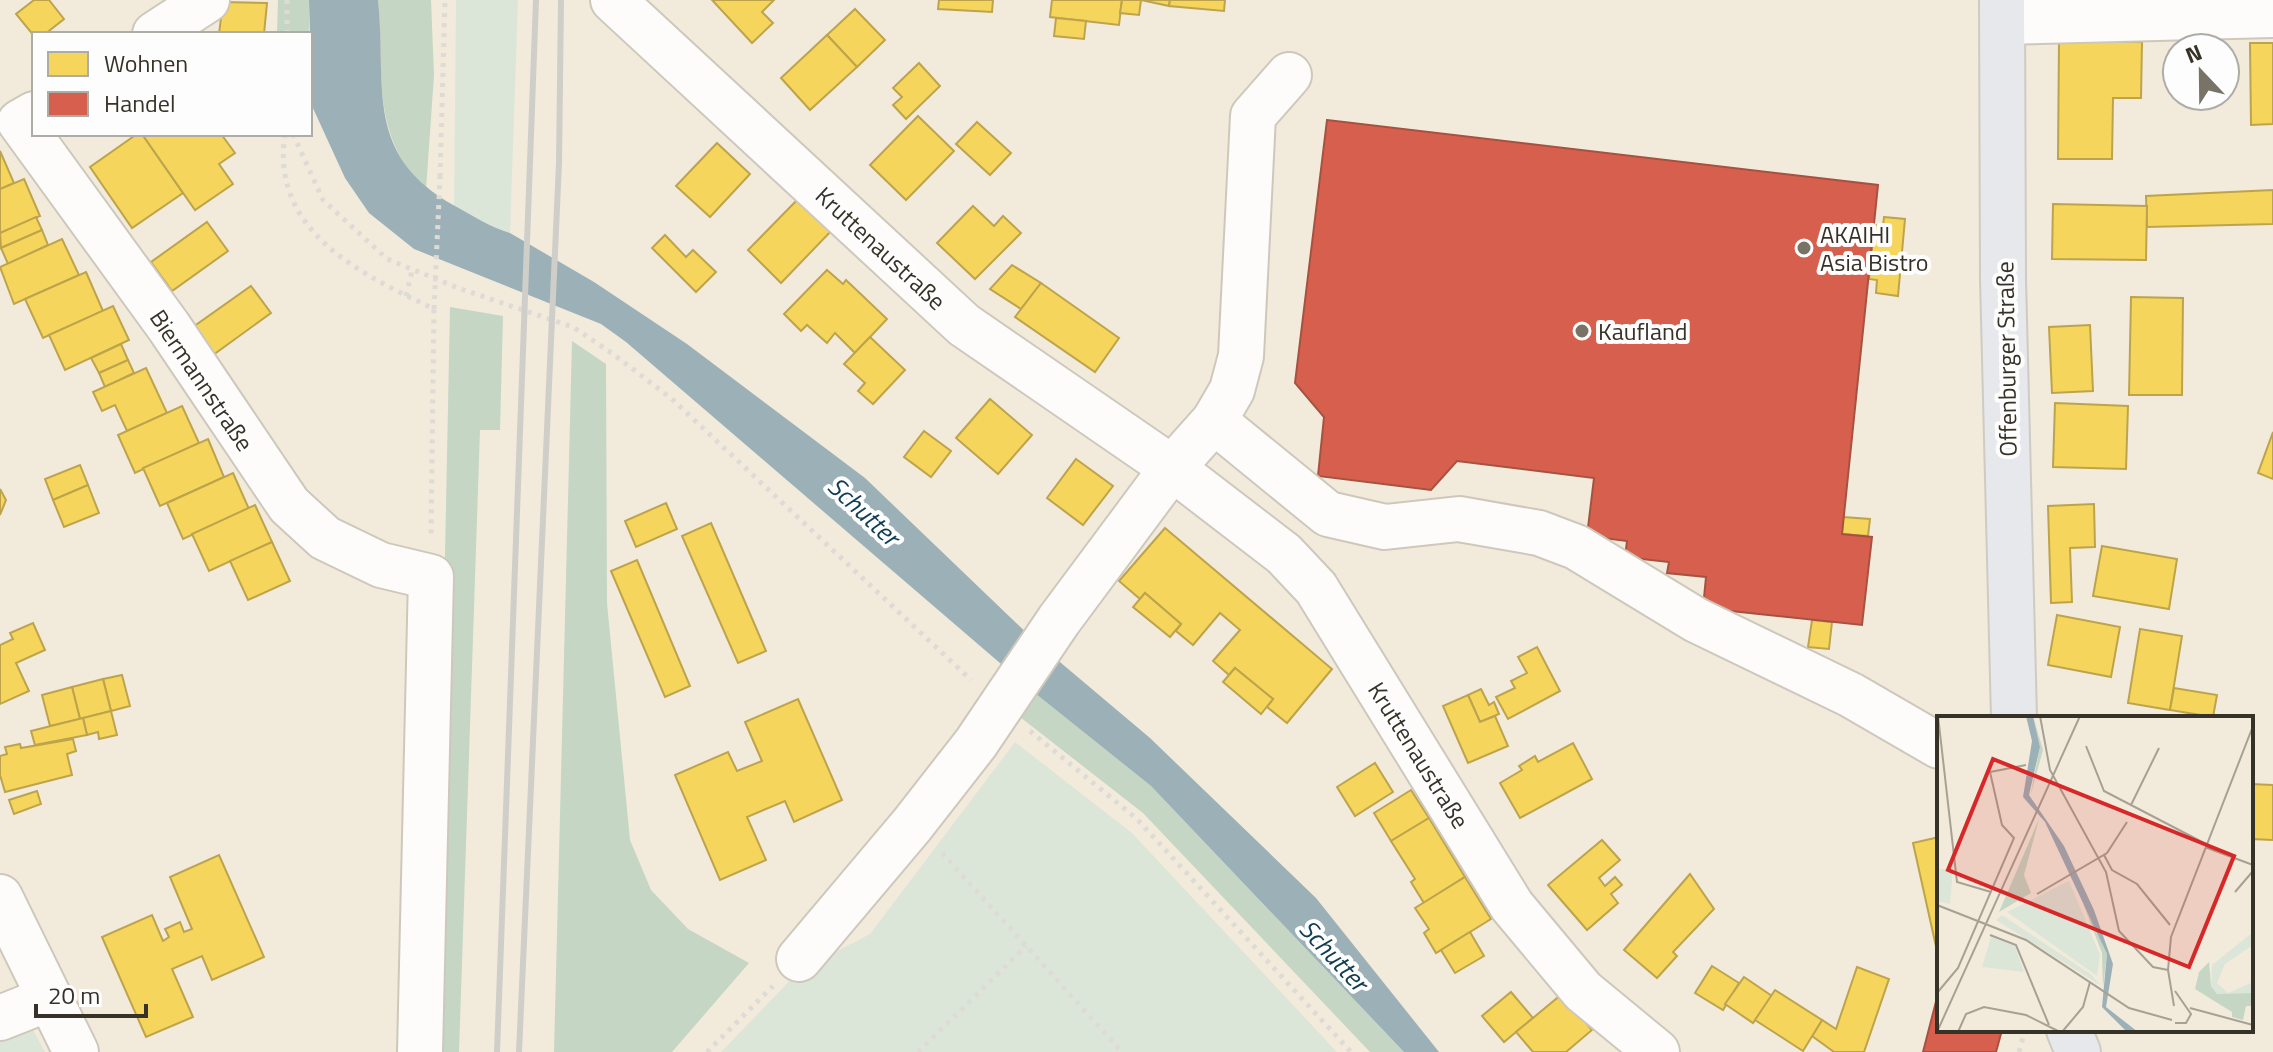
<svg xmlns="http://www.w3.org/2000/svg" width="2273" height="1052" font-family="'Titillium Web',sans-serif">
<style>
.green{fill:#dce6d8}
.forest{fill:#c5d6c4}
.water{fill:#9cb0b8}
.homes{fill:#f6d55c;stroke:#bda44c;stroke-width:2}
.shops{fill:#d6604d;stroke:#a65242;stroke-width:2}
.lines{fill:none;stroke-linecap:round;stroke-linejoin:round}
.minor-casing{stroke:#cec8bc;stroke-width:48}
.major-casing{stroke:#cecbc3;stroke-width:48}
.path{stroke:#dedbd6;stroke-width:5;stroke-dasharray:4 6;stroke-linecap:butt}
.minor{stroke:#fdfcfa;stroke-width:44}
.major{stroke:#e7e8eb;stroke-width:44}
.rail{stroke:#d0cec9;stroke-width:6}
.path-bridge{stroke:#dedbd6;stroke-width:5;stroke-dasharray:4 6;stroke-linecap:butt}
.poi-dot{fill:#787366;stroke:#fdfdfd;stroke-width:3}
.labels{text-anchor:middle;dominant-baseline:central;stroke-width:8;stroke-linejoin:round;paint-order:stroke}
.poi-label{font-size:24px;fill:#373227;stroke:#fdfdfd;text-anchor:start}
.street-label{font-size:24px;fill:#373227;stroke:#fdfdfd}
.water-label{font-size:26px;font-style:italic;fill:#0f3c51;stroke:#fdfdfd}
.inset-road{fill:none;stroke:#a7a193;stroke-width:2}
.view{fill:#d62828;fill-opacity:0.15;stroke:#d62828;stroke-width:4}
.inset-edge{fill:none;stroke:#373227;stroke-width:4}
</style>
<rect width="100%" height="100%" fill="#f2ebdb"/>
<!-- green -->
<g class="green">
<polygon points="456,0 518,0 510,233 495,229 454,206"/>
<polygon points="1015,742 1132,833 1337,1052 721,1052 800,970 870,934"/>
<polygon points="31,1026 45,1052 0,1052 0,1040"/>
</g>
<!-- forest -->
<g class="forest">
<polygon points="278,0 309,0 309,34 277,34"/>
<path d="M378,0h53l3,75 -8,115c-57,-56 -41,-119 -48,-190z"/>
<polygon points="450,307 503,316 500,430 480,430 459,1052 435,1052"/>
<polygon points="572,341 606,364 607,603 630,840 651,890 688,929 749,963 672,1052 554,1052"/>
<polygon points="1036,694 1151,786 1404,1052 1370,1052 1143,813 1020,717"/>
</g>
<!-- water -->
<path class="water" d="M309,0h69c9,88 -15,155 77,206 18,10 35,21 55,27l84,49 93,62 178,134 170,163 115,97 166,160 123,154h-35l-253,-266 -115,-92 -410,-352 -25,-18 -187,-75 -45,-36 -24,-35 -33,-72z"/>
<!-- homes -->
<g class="homes">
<polygon points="34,0 49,0 64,19 45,34 34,36 16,14"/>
<polygon points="712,0 774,0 762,12 773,23 752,43"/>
<polygon points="939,0 993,0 992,12 938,9"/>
<polygon points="1052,0 1122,0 1119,25 1050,17"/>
<polygon points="1122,0 1141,0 1139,15 1120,13"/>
<polygon points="1141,0 1170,0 1169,6"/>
<polygon points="1170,0 1225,0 1224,11 1169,6"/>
<polygon points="223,2 267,3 264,34 219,34"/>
<polygon points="855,9 885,40 857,67 827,35"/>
<polygon points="1056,18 1086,21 1084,39 1054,36"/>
<polygon points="827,35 857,67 810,110 781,78"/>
<polygon points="2059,41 2142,42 2141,98 2113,98 2112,159 2058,159"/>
<polygon points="2250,43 2273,43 2273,124 2251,125"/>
<polygon points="919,63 940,86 906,119 893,105 902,97 893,88"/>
<polygon points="918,116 954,151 906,200 870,165"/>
<polygon points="977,122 1011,153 990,175 956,144"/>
<polygon points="137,134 142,134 183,193 132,228 90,167"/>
<polygon points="142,134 221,134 235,153 219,164 233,184 195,210"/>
<polygon points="717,143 750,174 710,217 676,186"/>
<polygon points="0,151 14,183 0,189"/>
<polygon points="24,179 40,216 0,233 0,189"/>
<polygon points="2273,190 2273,224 2147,227 2146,196"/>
<polygon points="802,195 835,227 781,283 748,250"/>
<polygon points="2053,204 2147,206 2146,260 2052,259"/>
<polygon points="973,206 994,226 1003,216 1021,233 975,279 937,243"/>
<polygon points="36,217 42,230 1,248 0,233"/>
<polygon points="1884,217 1905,219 1898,296 1876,293 1877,280 1869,279 1874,225 1883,226"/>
<polygon points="207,222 228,251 172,291 151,262"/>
<polygon points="42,230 48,245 8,264 1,248"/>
<polygon points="665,235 686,257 693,250 716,272 696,292 652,248"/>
<polygon points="62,239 79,275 14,304 0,267"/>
<polygon points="1012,265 1041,283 1021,309 990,289"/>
<polygon points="827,270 843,284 846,280 887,319 855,353 835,333 827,343 807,325 801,331 784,314"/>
<polygon points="86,272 103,311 43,338 25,299"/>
<polygon points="1041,283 1119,338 1095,372 1015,317"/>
<polygon points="251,286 271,313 213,355 193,327"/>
<polygon points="2131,297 2183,298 2182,395 2129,395"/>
<polygon points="113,306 129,340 65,370 49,335"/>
<polygon points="2090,325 2093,391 2052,393 2049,327"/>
<polygon points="870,337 905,370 873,404 858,391 865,383 844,364"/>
<polygon points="121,344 128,360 99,373 91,358"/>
<polygon points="128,360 134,373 105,387 99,373"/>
<polygon points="146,368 167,413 127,431 115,405 102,411 93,392"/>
<polygon points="990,399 1032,435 998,474 956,438"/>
<polygon points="2055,403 2128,406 2126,469 2053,467"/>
<polygon points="182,406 199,443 135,473 118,435"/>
<polygon points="924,431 951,451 931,477 904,457"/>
<polygon points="2273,432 2273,479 2258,473"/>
<polygon points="208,439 224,477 160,506 143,468"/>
<polygon points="1076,459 1113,486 1083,525 1047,498"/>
<polygon points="80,465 88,485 53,500 45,479"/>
<polygon points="233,473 249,509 183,539 167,503"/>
<polygon points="88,485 99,513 64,527 53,500"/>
<polygon points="0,489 6,500 0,515"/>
<polygon points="666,503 677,529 636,547 625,521"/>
<polygon points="2094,504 2095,547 2070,548 2072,602 2051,603 2048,506"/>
<polygon points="255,505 272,542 209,571 192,534"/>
<polygon points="1843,517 1870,519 1868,536 1842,534"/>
<polygon points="711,523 766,651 738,663 682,536"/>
<polygon points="1165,528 1332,669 1287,723 1267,707 1273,699 1235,668 1229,675 1213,661 1240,630 1220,613 1193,645 1176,631 1181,624 1145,593 1140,599 1119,581"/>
<polygon points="272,542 290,581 248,600 230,561"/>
<polygon points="2102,546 2177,559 2169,609 2093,596"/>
<polygon points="637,560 690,686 665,697 611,571"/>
<polygon points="1145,593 1181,624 1170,637 1133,607"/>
<polygon points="2057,615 2120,627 2111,677 2048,665"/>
<polygon points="1812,620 1832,622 1829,649 1808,647"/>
<polygon points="33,623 45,650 16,663 29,691 0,704 0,645 13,639 10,633"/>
<polygon points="2140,629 2182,636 2170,710 2128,703"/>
<polygon points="1537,647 1560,691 1508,719 1496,697 1515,688 1511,681 1527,673 1518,657"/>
<polygon points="1235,668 1273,699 1261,714 1223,682"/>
<polygon points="122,675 130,706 111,711 103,679"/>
<polygon points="103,679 111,711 80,719 72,687"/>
<polygon points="72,687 80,719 50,726 42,695"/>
<polygon points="2174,688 2217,695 2213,717 2170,710"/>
<polygon points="1481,689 1489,705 1494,702 1499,714 1480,722 1468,695"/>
<polygon points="1468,695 1480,722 1495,716 1508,746 1468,763 1443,706"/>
<polygon points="798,699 842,800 794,822 785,801 747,817 766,860 720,880 675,775 728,752 737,771 762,761 745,722"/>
<polygon points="111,711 117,735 99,739 98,732 87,735 83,718"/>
<polygon points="83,718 87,735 35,745 31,731"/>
<polygon points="73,739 76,751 67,754 72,775 5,792 0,775 0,756 7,754 5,747 20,744 21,748"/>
<polygon points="1573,743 1592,779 1520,818 1500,783 1522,770 1519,766 1535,756 1538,762"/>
<polygon points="1375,763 1393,792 1355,816 1337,787"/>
<polygon points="2251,784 2273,785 2273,840 2251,839"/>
<polygon points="1411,790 1429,818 1391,841 1374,813"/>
<polygon points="37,791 41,804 14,814 9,800"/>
<polygon points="1429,818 1465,877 1424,903 1411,882 1415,879 1391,841"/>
<polygon points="1939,837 1939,960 1913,843"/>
<polygon points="1602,840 1620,860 1599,878 1605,886 1615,877 1622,885 1611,894 1618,903 1587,930 1548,885"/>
<polygon points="219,855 264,957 212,980 202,956 172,969 193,1017 146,1037 102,937 152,915 163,941 169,937 165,929 180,922 184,932 192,929 170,877"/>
<polygon points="1690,874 1714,909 1673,952 1677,956 1657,978 1624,950"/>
<polygon points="1465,877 1491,919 1436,953 1424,933 1429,929 1415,908"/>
<polygon points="1470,932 1484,956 1455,973 1441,950"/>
<polygon points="1712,966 1739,983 1723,1010 1695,993"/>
<polygon points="1857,967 1889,979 1864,1052 1834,1052 1812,1036 1822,1020 1836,1029"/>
<polygon points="1744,977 1772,996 1753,1023 1725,1004"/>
<polygon points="1775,990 1822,1020 1803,1051 1755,1020"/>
<polygon points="1511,992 1533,1018 1504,1042 1482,1016"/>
<polygon points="1562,994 1592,1030 1566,1052 1533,1052 1516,1032"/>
</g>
<!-- shops -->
<g class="shops">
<polygon points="1327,120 1878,185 1842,534 1872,537 1862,625 1703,608 1706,577 1667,573 1669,562 1625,557 1627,541 1587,536 1594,478 1457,461 1431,490 1318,476 1324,417 1295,383"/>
<polygon points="1939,990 1939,1030 2002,1030 1996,1052 1923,1052"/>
</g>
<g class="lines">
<defs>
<g id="minor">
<polyline points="613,0 964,325 1172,468 1284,554 1316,588 1512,906 1583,991 1657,1052"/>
<polyline points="2003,22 2273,15"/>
<polyline points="155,34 207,0"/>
<polyline points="34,114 20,122 169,327 289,505 325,538 381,565 431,577 420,1052"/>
<polyline points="1214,421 1328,514 1385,527 1459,519 1539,533 1576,547 1696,620 1851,695 1939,746"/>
<polyline points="0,897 76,1052"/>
<polyline points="799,959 912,825 976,743 1059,620 1172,468 1214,421 1232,390 1241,356 1253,116 1289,75"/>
<polyline points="0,1018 48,999"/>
</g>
<g id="major">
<polyline points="2002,0 2003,279 2014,718"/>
<polyline points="2069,1030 2078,1052"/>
</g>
</defs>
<!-- minor casing -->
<use href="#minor" class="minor-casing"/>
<!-- major casing -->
<use href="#major" class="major-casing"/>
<!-- path -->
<g class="path">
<polyline points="287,34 287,0"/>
<path d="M285,134c-15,98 76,140 149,175l-3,229"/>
<polyline points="293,134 323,200 387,259 458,288 573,327 613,354 672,399 971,680"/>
<polyline points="440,177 445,0"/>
<polyline points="406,296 412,271"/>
<polyline points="1030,731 1137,819 1351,1052"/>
<polyline points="942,853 1122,1052"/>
<polyline points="707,1052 773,986"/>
<polyline points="918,1052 1026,946"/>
<polyline points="2019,1052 2025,1030"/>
</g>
<!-- minor -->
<use href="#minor" class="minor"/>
<!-- major -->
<use href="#major" class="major"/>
<!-- rail -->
<g class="rail">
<polyline points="497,1052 536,0"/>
<polyline points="519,1052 559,163 561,0"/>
</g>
<!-- path-bridge -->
<polyline class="path-bridge" points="434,309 440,177"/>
</g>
<!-- markers -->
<g class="poi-dot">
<circle cx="1804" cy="248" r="8"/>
<circle cx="1582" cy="331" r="8"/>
</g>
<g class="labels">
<!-- poi labels -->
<g class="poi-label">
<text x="1820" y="234">AKAIHI<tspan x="1820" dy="28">Asia Bistro</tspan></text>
<text x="1598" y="331">Kaufland</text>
</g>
<!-- street labels -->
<g class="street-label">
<text transform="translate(881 248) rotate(43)">Kruttenaustraße</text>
<text transform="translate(2006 359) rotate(-91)">Offenburger Straße</text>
<text transform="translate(202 380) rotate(56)">Biermannstraße</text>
<text transform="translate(1419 755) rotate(58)">Kruttenaustraße</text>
</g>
<!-- water labels -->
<g class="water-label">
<text transform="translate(864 511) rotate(43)">Schutter</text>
<text transform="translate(1334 955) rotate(47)">Schutter</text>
</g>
</g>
<!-- overview -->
<g transform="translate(1937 716)">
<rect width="316" height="316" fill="#f2ebdb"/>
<path d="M0,153h16l-3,35 -13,-3zM132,165l31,74 -3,21 -90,-64zM65,199l90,60 8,10 -104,-65zM316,216v13l-28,19 -8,19 11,10 25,-11v11l-36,1 -6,-8 1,-21zM54,221l24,9 9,26 -42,-5z" fill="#dce6d8"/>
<path d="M96,0l10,34 -13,47 10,-50zM102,103l-15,56 7,18 -32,19zM136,161l34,77 -4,33 -1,-34zM272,246l2,24 6,8 36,-1v13h-7l-3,14 -11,-3v-5l-37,-23 4,-17z" fill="#c5d6c4"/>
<path d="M89,0h7l7,31 -11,48 35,51 30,64 19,54 -7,43 32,25h-11l-25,-25 5,-53 -62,-132 -22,-25 9,-56z" fill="#9cb0b8"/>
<path class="inset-road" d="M1,0l19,166 34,10M103,0l10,54 56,102 13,59 34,36 15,3M149,30l18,45 102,53M194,89l28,-57M268,131l48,18M167,139l8,15 25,14 33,41M298,176l18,-21M100,178l70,-41 20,-31M0,189l89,35 103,68 43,12M53,219l26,10 33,80M238,275l16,23 -5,9h-11M0,277l21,-25 56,-130 -12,-13 -12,-53 36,-7M237,290l-6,-36 3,-33 82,-211M253,292l63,17M0,316l143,-316M21,316l8,-18 18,-7 42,8 34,17M125,316l21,-25 7,-25"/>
<path class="view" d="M56,43l241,97 -45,111 -241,-97z"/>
<rect width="316" height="316" class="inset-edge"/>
</g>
<!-- legend -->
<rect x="32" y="32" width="280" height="104" fill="#fdfdfd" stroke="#aeaca7" stroke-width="2"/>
<rect x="48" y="52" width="40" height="24" fill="#f6d55c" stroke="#aeaca7" stroke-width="2"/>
<text x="104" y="72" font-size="24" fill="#373227">Wohnen</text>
<rect x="48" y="92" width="40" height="24" fill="#d6604d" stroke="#aeaca7" stroke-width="2"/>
<text x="104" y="112" font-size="24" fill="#373227">Handel</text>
<!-- north arrow -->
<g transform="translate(2201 72) rotate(338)"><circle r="38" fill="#fdfdfd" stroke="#aeaca7" stroke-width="2"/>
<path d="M0-6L14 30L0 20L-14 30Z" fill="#787366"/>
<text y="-12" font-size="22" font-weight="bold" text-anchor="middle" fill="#373227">N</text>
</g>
<!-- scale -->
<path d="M36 1004v12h110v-12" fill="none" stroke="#373227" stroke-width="4"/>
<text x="48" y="1004" font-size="24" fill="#373227" stroke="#fdfdfd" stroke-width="6" paint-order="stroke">20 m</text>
</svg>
